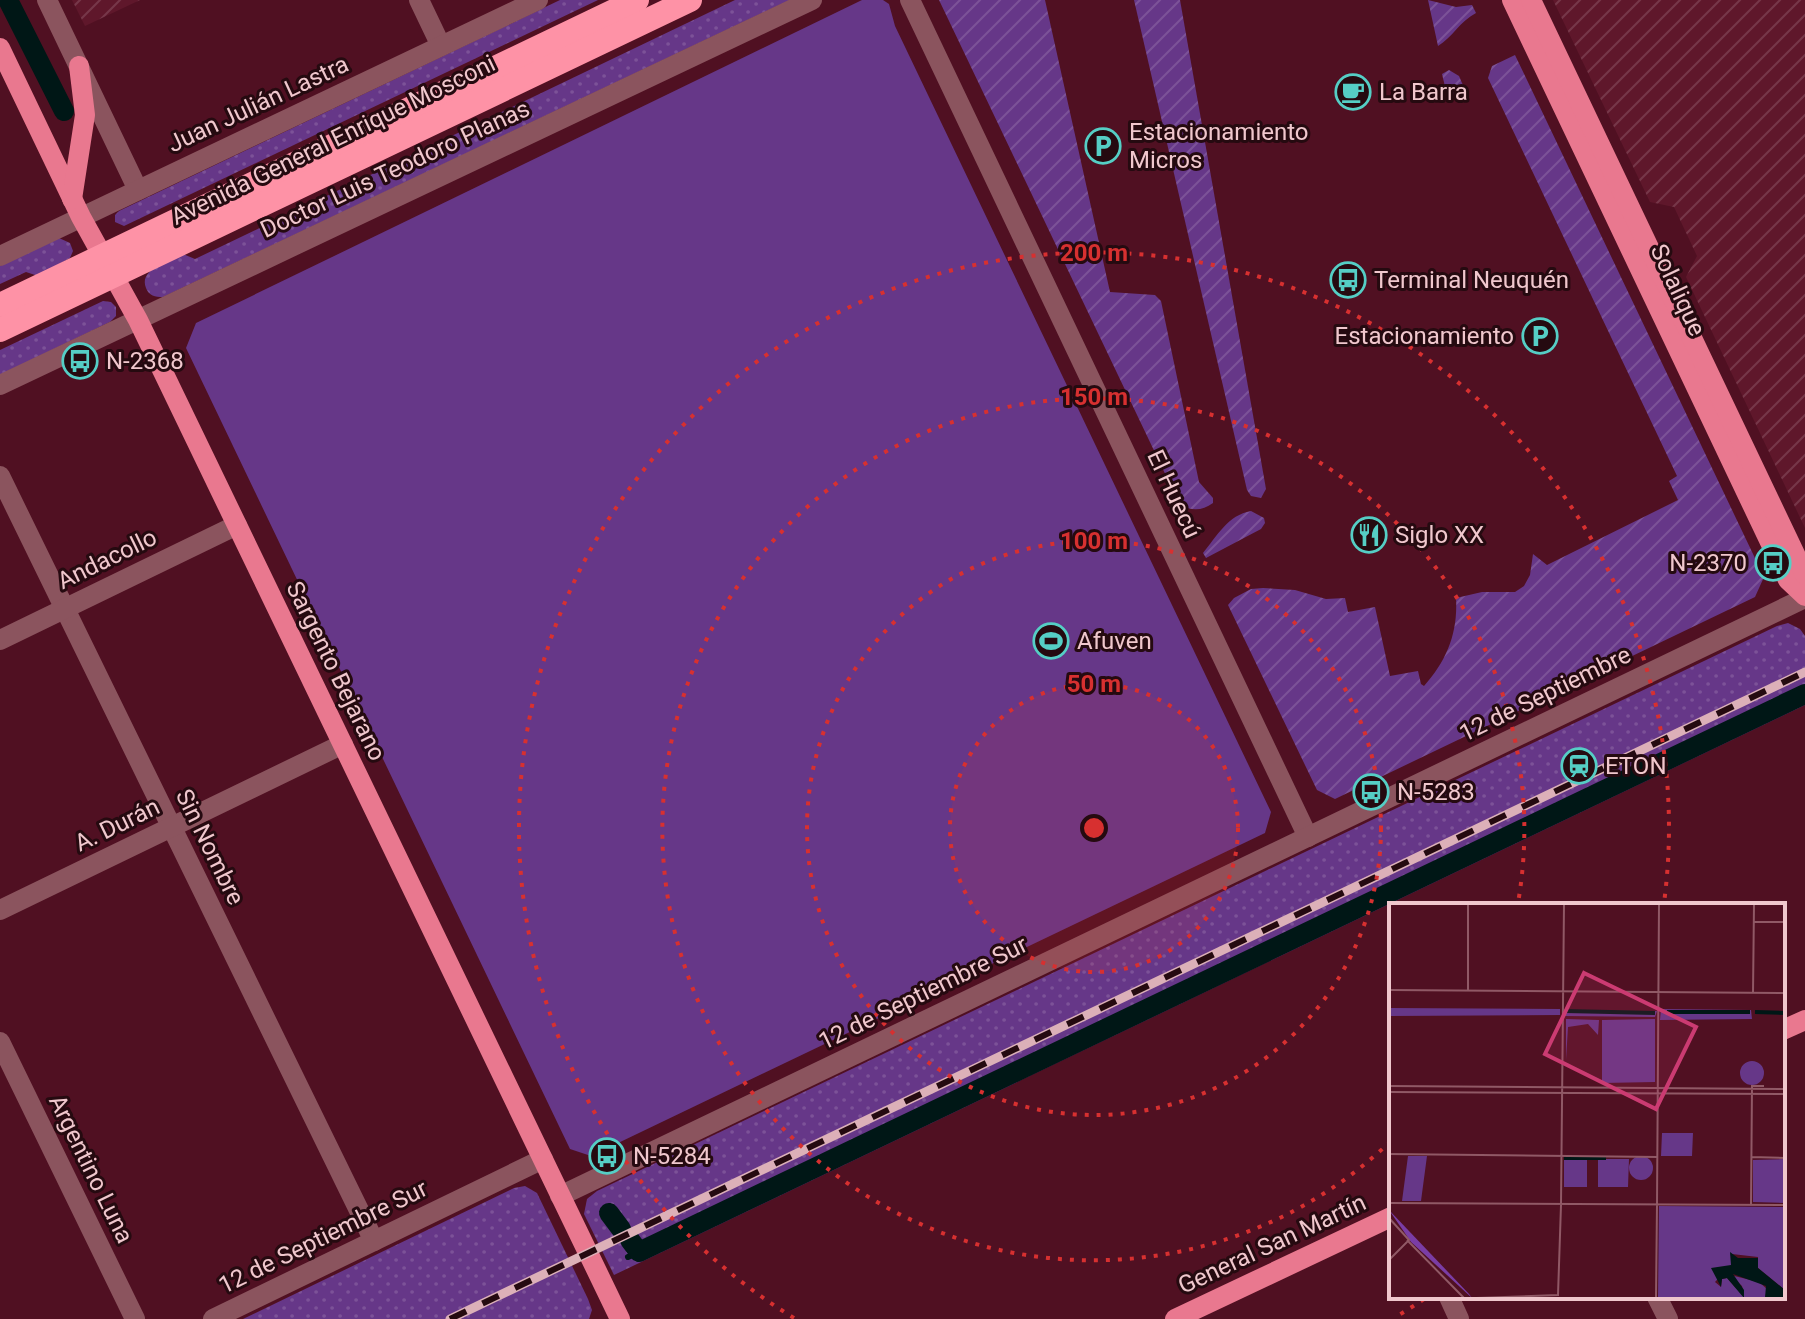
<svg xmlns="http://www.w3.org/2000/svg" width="1805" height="1319" font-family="Roboto,sans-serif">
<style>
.industrial{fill:url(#industrial-furrows)}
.grass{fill:url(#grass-dots)}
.garden{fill:url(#garden-furrows)}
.pitch{fill:#663788}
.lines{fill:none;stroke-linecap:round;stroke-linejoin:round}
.stream{stroke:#001716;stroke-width:6}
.canal{stroke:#001716;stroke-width:20}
.minor{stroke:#8b545e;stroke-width:20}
.major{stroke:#e9788f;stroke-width:20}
.highway{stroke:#fe92a6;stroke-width:24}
.rail-casing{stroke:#dcb0b8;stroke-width:9}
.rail{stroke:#250a10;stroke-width:6;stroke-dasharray:18;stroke-linecap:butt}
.ring{fill:none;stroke:#d73030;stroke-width:4;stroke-dasharray:4 8}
.labels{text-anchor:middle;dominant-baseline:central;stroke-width:6;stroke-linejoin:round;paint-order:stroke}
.poi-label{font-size:24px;fill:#f0c7cd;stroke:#250a10;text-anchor:start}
.street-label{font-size:24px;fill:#f0c7cd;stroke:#250a10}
.inset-river{fill:none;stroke:#001716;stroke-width:4}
.inset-road{fill:none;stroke:#905966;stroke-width:2}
.view{fill:#cb3b72;fill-opacity:0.15;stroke:#cb3b72;stroke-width:4}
.inset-edge{fill:none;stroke:#f0c7cd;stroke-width:4}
.centre{fill:#d73030;stroke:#250a10;stroke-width:4}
.ring-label{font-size:24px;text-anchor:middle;font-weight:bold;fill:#d73030;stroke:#250a10;stroke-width:6;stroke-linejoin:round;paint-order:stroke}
</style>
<defs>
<pattern id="industrial-furrows" width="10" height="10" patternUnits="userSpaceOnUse" patternTransform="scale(2)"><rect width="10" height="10" fill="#5f172b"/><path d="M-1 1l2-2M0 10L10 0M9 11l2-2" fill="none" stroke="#763749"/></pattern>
<pattern id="grass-dots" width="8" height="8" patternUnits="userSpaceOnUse" patternTransform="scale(2)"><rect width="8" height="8" fill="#663788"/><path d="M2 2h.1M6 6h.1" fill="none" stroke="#7c5298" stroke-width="1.8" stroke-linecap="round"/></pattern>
<pattern id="garden-furrows" width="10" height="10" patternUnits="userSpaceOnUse" patternTransform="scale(2)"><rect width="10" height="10" fill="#663788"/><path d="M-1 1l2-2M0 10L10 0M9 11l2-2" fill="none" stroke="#7c5298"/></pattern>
</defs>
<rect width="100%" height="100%" fill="#501022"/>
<!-- industrial -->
<g class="industrial">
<polygon points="72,0 140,0 85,26"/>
<polygon points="1553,0 1805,0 1805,528 1686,277 1697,256 1674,207 1650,202"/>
</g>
<!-- grass -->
<g class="grass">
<polygon points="560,0 598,0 124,226 115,222 115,215 119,211"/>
<path d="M735,0h55l-627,297c-8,0 -14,-1 -17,-9 -8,-19 25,-28 37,-34l12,5z"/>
<polygon points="59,238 70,243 73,251 70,258 38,276 26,272 0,284 0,266"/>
<polygon points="103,301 111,302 116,307 116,316 110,322 0,375 0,350"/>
<polygon points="1788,623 1800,629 1805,636 1805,705 614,1275 584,1214 587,1199 597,1191 1777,626"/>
<polygon points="525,1186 537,1193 588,1299 592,1310 589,1319 243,1319 514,1188"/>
</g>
<!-- garden -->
<g class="garden">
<path d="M939,0h106l65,292 45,3 6,6 38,181 14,16v5c-11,8 -21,8 -33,2z"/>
<polygon points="1134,0 1180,0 1266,489 1261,498 1251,496 1247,490"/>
<path d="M1428,0l28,7 16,-2 4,8c-16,8 -24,25 -38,33z"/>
<path d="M1515,55l249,522 -9,20 -420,202 -18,-9 -89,-185 6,-7 17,-9 12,-1 32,2 31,9 19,-1 3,14 27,-5 15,69 28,-5 3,13 3,2c23,-26 34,-53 32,-88l26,-6h33l9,-6 6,-11 3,-21 14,11 131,-65 -9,-19 8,-5 -189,-398 4,-12z"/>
<polygon points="1449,70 1459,76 1465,90 1450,100 1448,99 1442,74"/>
<path d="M1251,511l13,7 1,5 -4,6 -55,29 -3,-5c14,-17 25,-38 48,-42z"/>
</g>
<!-- pitch -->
<polygon class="pitch" points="862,0 883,0 889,4 895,26 1271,812 1265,833 591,1156 570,1149 186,348 196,323"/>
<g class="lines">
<!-- stream -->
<polyline class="stream" points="628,1257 639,1252"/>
<!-- canal -->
<g class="canal">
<polyline points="8,0 64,111"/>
<polyline points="609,1213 621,1229"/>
<polyline points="630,1240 639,1252 1805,694"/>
</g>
<!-- minor -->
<g class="minor">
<polyline points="47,0 138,190"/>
<polyline points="419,0 441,46"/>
<polyline points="910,0 1308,837"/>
<polyline points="0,256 538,0"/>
<polyline points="0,385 812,0"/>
<polyline points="0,476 374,1241"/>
<polyline points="0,640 237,525"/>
<polyline points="0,910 343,744"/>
<polyline points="0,1042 135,1319"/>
<polyline points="560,1196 1805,598"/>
<polyline points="1449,1297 1459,1319"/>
<polyline points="1657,1297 1668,1319"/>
<polyline points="213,1319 543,1159"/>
</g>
<!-- major -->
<g class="major">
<polyline points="1512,0 1788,580 1805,596"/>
<polyline points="1531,0 1805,575"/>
<polyline points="0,48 81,217 138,320 620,1319"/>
<polyline points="72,199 85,115 79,66"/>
<polyline points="1783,1030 1805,1020"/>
<polyline points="1175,1319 1391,1217"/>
</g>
<!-- highway -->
<g class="highway">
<polyline points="0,305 637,0"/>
<polyline points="0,330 690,0"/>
</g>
<defs>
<polyline id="rail" points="450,1319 1805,672"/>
</defs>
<!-- rail casing -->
<use href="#rail" class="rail-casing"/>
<!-- rail -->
<use href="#rail" class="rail"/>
</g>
<!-- distance rings -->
<circle cx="1094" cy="828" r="144" fill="#d73030" fill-opacity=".12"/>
<g class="ring">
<circle cx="1094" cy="828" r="144"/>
<circle cx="1094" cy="828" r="287"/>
<path d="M1391 1141A431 431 0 1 1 1518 903"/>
<path d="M1424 1299A575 575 0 0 1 1394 1318M794 1318A575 575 0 1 1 1664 903"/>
</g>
<!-- icons -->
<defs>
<symbol id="cafe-ring" viewBox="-11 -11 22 22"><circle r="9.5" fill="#250a10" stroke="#55cec5" stroke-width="1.5"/><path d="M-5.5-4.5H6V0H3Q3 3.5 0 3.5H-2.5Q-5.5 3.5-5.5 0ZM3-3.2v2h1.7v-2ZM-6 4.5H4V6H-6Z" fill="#55cec5"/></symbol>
<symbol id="parking-ring" viewBox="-11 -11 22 22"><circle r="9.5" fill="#250a10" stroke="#55cec5" stroke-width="1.5"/><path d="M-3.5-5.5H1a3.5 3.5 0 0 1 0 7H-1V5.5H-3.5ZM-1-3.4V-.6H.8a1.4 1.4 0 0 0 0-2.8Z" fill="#55cec5"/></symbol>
<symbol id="bus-ring" viewBox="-11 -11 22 22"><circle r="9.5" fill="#250a10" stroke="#55cec5" stroke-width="1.5"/><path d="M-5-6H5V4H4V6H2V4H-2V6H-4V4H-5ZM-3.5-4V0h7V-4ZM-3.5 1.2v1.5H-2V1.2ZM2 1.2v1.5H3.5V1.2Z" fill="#55cec5"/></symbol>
<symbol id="restaurant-ring" viewBox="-11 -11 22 22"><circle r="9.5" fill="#250a10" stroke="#55cec5" stroke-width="1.5"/><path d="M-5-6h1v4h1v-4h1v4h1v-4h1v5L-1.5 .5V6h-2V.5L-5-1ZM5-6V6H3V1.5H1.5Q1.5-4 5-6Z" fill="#55cec5"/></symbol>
<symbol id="stadium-ring" viewBox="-11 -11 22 22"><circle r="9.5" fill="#250a10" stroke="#55cec5" stroke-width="1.5"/><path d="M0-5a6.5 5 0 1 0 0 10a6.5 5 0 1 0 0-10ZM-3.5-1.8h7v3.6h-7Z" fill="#55cec5"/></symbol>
<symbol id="station-ring" viewBox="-11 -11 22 22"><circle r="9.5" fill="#250a10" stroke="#55cec5" stroke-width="1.5"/><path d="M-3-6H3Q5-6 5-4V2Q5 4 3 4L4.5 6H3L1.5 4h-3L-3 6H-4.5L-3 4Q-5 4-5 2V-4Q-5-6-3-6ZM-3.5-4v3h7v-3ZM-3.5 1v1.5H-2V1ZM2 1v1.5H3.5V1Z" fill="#55cec5"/></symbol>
</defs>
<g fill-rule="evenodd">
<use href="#cafe-ring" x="1333" y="72" width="40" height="40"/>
<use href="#parking-ring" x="1083" y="126" width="40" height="40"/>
<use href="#bus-ring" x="1328" y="260" width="40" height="40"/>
<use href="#parking-ring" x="1520" y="316" width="40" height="40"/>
<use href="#bus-ring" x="60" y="341" width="40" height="40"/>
<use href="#restaurant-ring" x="1349" y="515" width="40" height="40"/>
<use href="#bus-ring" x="1753" y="543" width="40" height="40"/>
<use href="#stadium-ring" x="1031" y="621" width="40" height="40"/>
<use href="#station-ring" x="1559" y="746" width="40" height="40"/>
<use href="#bus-ring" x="1351" y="772" width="40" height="40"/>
<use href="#bus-ring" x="587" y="1136" width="40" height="40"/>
</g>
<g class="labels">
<!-- poi labels -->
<g class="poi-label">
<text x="1379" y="92">La Barra</text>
<text x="1129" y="132">Estacionamiento<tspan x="1129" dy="28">Micros</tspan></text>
<text x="1374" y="280">Terminal Neuquén</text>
<text x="1514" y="336" text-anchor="end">Estacionamiento</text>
<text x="106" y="361">N-2368</text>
<text x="1395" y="535">Siglo XX</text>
<text x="1747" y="563" text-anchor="end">N-2370</text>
<text x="1077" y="641">Afuven</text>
<text x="1605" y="766">ETON</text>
<text x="1397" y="792">N-5283</text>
<text x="633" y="1156">N-5284</text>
</g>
<!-- street labels -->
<g class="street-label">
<text transform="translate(258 104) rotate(-25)">Juan Julián Lastra</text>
<text transform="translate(333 140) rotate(-26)">Avenida General Enrique Mosconi</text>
<text transform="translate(395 169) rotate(-25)">Doctor Luis Teodoro Planas</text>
<text transform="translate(1678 290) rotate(65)">Solalique</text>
<text transform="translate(1174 494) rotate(65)">El Huecú</text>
<text transform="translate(107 559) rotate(-26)">Andacollo</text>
<text transform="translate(336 671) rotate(64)">Sargento Bejarano</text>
<text transform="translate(1545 694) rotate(-26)">12 de Septiembre</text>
<text transform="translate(117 825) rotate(-26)">A. Durán</text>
<text transform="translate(210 847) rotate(64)">Sin Nombre</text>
<text transform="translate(923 993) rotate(-26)">12 de Septiembre Sur</text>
<text transform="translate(91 1169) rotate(64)">Argentino Luna</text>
<text transform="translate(323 1237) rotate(-26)">12 de Septiembre Sur</text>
<text transform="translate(1272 1244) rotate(-25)">General San Martín</text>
</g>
</g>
<!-- overview -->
<g transform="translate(1389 903)">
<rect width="396" height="396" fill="#501022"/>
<path d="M0,105l171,1v6l-171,1zM272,106l90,1 1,9 -92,1zM175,108h93l-2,6 -90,-1zM240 265a12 12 0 1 1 24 0a12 12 0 1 1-24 0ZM396,256v44l-32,-1v-42zM270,303l126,1v83l-27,-22v-11l-26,-3 -1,11 -16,17 6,5 1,-8 5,-1 17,19 -2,-11 -12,-11 29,7 8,7 -2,9h-107z" fill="#663788"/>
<path d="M0,307l80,84 3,4 -61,-56z" fill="#7a3da5"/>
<path d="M351 170a12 12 0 1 1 24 0a12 12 0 1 1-24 0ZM19,253h19l-6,45h-19zM209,256h31l-1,28h-30z" fill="#663788"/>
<path d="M177,116l33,1 -1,15 -10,-11 -20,3 -2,33z" fill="#663788"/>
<path d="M266,116v63l-53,1v-63zM273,230h31l-1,23h-31zM175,256h23v28h-23z" fill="#663788"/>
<path d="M341,349l8,6h20v10l27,22 -2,8h-18l1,-12 -33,-12 11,16v8l-17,-20 -5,1 -1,8 -10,-19 20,-3z" fill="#001716"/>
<path class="inset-river" d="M176,108l90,2M278,109h83M366,109l30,1M175,255h42"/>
<path class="inset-road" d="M365,19h31M0,87l396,3M79,87v-86M364,90l1,-89M0,183l396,3M0,189l396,2M0,251l269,3M362,254l34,1M0,300l396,2M172,301l3,-300M268,301l2,-300M362,302l1,-119h12M0,315l20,22 -20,20M18,337l57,58M87,395l82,-3 3,-90M267,395l1,-93"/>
<path class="view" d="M195,70l112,54 -40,82 -111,-55z"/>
<rect width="396" height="396" class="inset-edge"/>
</g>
<circle cx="1094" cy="828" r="12" class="centre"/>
<g class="ring-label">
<text x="1094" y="261">200 m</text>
<text x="1094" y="405">150 m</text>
<text x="1094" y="549">100 m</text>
<text x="1094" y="692">50 m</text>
</g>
</svg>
